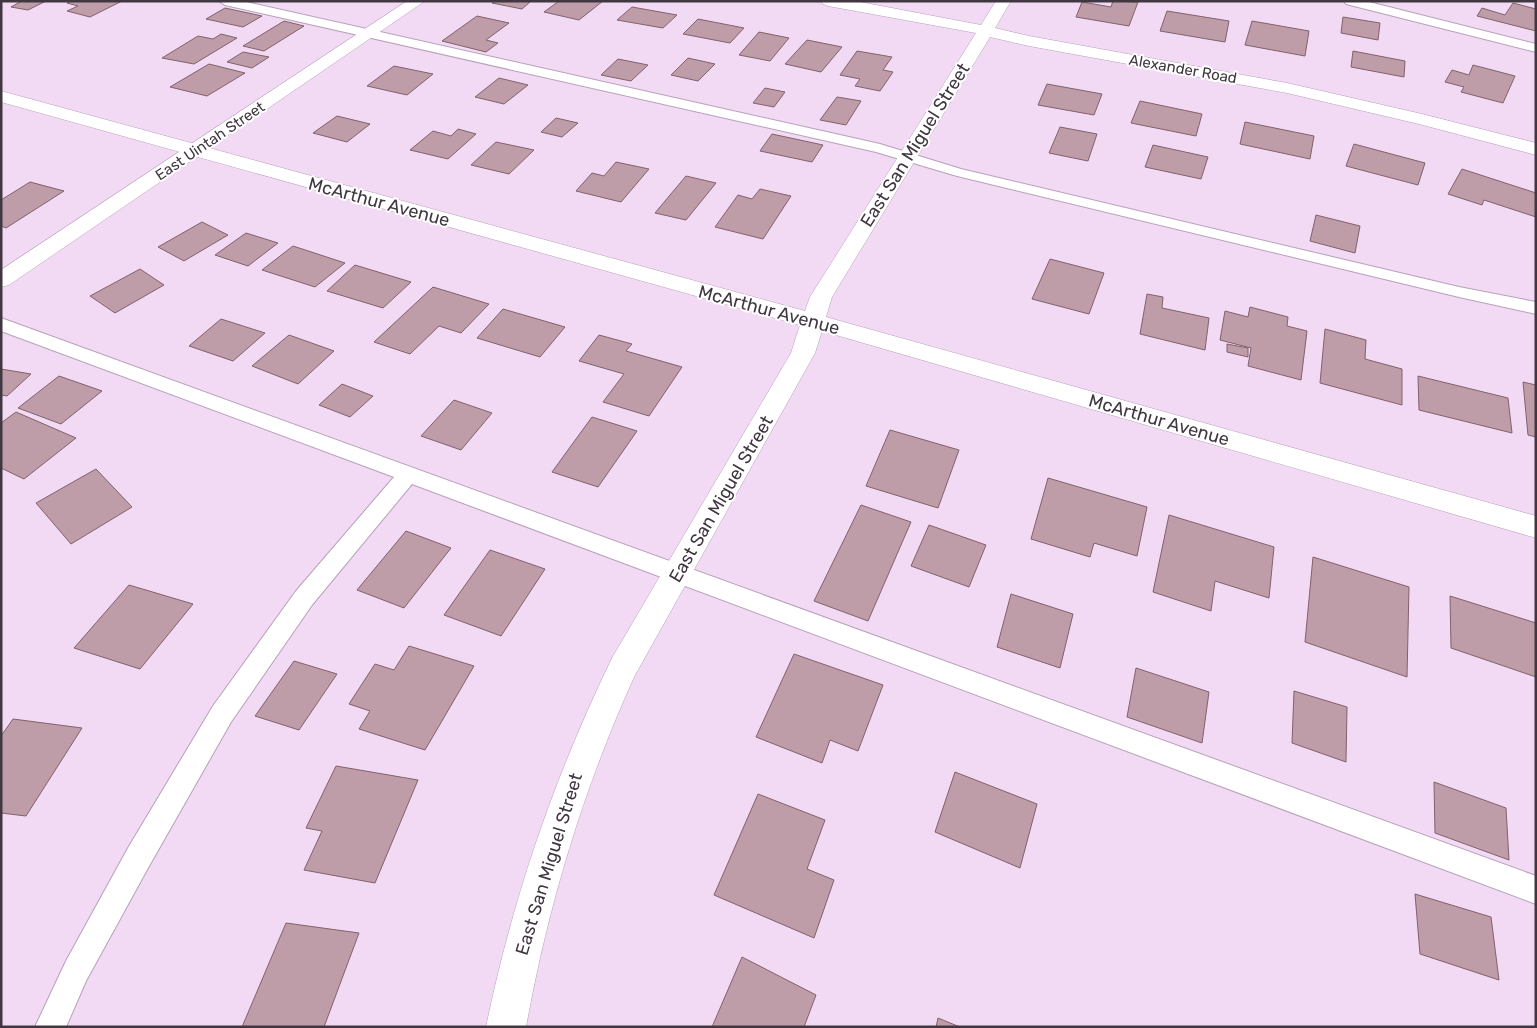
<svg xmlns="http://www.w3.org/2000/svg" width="1537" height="1028" font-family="Rubik,sans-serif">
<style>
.building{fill:#bf9da8;stroke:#80616c}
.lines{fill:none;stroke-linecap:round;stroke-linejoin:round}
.lane-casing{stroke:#b7a0b9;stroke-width:2}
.street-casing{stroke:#b7a0b9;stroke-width:1}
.secondary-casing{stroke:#b7a0b9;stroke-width:1}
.lane{fill:#fff;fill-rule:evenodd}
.street{fill:#fff;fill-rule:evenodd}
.secondary{fill:#fff;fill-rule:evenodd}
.labels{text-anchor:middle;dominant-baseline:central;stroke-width:4;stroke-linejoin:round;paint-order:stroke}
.far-street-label{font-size:15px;fill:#403741;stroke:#fff}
.street-label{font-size:18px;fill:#403741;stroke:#fff}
</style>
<rect width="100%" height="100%" fill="#f2daf4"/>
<!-- building -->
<g class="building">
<polygon points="22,1 46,1 28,10 11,7"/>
<polygon points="71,1 122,1 90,17 67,11 78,6 67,3"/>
<polygon points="495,1 531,1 522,9 492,3"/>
<polygon points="559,1 603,1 579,20 544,12"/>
<polygon points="1113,1 1138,2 1129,26 1076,17 1082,2 1111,7"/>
<polygon points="1513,3 1536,9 1536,31 1477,16 1482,8 1505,15"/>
<polygon points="632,7 677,15 663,28 617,20"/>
<polygon points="225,8 262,16 243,27 206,19"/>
<polygon points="1167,11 1229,21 1225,42 1160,31"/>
<polygon points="477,16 509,23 486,40 498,43 486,52 442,41"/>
<polygon points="1343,17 1380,23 1378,40 1341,33"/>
<polygon points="698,19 744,28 730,43 683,34"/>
<polygon points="284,21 304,26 264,51 243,46"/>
<polygon points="1252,21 1309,31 1305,56 1245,45"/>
<polygon points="759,32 789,38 770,61 739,55"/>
<polygon points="221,34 237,38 194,64 162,58 198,36 213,39"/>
<polygon points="807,40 842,47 821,72 785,64"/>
<polygon points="857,51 892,57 883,70 893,72 880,91 855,86 860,79 840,75"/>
<polygon points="1353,51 1405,61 1404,77 1351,67"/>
<polygon points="243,52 269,57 252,68 227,62"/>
<polygon points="688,58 715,64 698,81 671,75"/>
<polygon points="618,59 648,65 631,81 601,75"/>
<polygon points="209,64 245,73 207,96 170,87"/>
<polygon points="1473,65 1515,76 1503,103 1461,92 1464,87 1445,82 1452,70 1469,75"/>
<polygon points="394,66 433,74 407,95 367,86"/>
<polygon points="499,78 528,85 504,104 475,97"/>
<polygon points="1047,84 1102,94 1094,115 1038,105"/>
<polygon points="765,88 785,92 774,107 753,103"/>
<polygon points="837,97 861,101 846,125 820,120"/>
<polygon points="1140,101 1202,114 1196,136 1131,123"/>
<polygon points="337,116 370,124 347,142 313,133"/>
<polygon points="556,118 578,123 562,137 541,132"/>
<polygon points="1245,122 1314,136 1310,159 1240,144"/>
<polygon points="1060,127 1097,134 1088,161 1049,153"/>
<polygon points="458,129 476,134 448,159 410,150 433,131 451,136"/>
<polygon points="772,134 823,145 812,162 760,151"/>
<polygon points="496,142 534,150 509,174 471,165"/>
<polygon points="1354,144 1425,163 1418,185 1346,166"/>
<polygon points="1153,145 1208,157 1201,179 1145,167"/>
<polygon points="616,162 649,169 621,202 576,191 592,173 604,176"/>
<polygon points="1462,169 1536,193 1536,217 1484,200 1482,205 1448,194"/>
<polygon points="686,176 716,183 686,220 655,213"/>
<polygon points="30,182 64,191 6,228 1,226 1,200"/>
<polygon points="760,189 791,196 763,239 715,227 738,195 752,199"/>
<polygon points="1316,215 1360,226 1355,253 1310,241"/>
<polygon points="202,222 228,235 184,261 158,247"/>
<polygon points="246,233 278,243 248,266 215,255"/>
<polygon points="293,246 345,263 315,287 262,270"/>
<polygon points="1050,259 1104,273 1089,314 1032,299"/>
<polygon points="355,265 411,282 383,308 327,291"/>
<polygon points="140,269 164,285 115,313 90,296"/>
<polygon points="433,287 489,304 461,333 439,326 410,354 374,342"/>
<polygon points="1147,294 1163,297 1162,308 1209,318 1205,350 1140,334"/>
<polygon points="1250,307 1288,317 1287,326 1307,331 1301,380 1248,366 1251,348 1220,340 1225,311 1248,317"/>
<polygon points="503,309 565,327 540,357 477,338"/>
<polygon points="221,319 265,333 233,361 189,346"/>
<polygon points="1325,329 1366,340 1365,359 1402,369 1402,405 1320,383"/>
<polygon points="289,335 334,351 298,384 252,366"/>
<polygon points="599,335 632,344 626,351 682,367 649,416 603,402 624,374 579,361"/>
<polygon points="1227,344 1248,348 1248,357 1227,352"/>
<polygon points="1,369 31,374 7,396 1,395"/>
<polygon points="59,376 102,391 61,424 18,408"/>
<polygon points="1418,376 1508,398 1512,433 1419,410"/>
<polygon points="1523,382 1536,385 1536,437 1528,435"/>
<polygon points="342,384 373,396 350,417 319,405"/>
<polygon points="454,400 492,413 461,450 421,436"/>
<polygon points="16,412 76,438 24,479 1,468 1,423"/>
<polygon points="592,417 637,431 598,487 552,472"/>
<polygon points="890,430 959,450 938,508 866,486"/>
<polygon points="96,469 132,507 71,544 36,503"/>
<polygon points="1048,478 1147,507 1137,556 1094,543 1090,557 1031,539"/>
<polygon points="861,505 911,522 868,621 814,601"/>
<polygon points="1169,515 1274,547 1269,598 1215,581 1211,611 1153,592"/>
<polygon points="929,525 986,545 969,587 911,566"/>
<polygon points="406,531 451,548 404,608 357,590"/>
<polygon points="490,550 545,569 501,636 444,615"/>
<polygon points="1313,557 1409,587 1407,677 1305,642"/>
<polygon points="129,585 193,604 140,669 74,648"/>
<polygon points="1011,594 1073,614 1060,668 997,647"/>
<polygon points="1450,596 1536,623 1536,677 1451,648"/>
<polygon points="409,646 474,666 425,750 359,729 370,711 349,704 375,664 394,670"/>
<polygon points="794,654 883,685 858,751 830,740 822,763 756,737"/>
<polygon points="294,661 337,674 299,730 255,716"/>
<polygon points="1136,668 1209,692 1202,743 1127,717"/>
<polygon points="1294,691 1347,707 1346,762 1292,743"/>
<polygon points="13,719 82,728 26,816 1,813 1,736"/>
<polygon points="336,766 418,780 375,883 304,870 322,831 306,828"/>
<polygon points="955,772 1037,804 1020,868 935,832"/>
<polygon points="1434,782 1506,808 1509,860 1435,833"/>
<polygon points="758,794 825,820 807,869 834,880 814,938 714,895"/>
<polygon points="1415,894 1491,917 1499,980 1420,954"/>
<polygon points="286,923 359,933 324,1027 242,1027"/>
<polygon points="742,957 816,995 804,1027 712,1027"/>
<polygon points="938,1018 960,1027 936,1027"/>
</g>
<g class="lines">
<defs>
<g id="lane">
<polygon points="219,1 242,1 880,144 961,169 1459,287 1536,302 1536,314 1459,297 957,176 876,152 225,5"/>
<polygon points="1344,1 1365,1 1536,44 1536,52 1346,4"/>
<polygon points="1,318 1536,876 1536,904 412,484 312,605 231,722 148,868 86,981 66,1027 35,1027 66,961 128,848 213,706 296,591 394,477 1,331"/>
</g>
<path id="street" d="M821,1h34l126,24 15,-24h15l-16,27 34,8 258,47 135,31 114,29v12l-117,-31 -132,-31 -258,-47 -39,-9 -158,260 -6,20 710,199v22l-714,-207 -7,22 -181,324c-51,113 -86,228 -108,350h-40c27,-130 68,-249 126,-369l179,-305 9,-28 -799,-223v-11l804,220 5,-14 166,-264 -148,-27 -5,-2z"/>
<polygon id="secondary" points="407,1 425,1 9,285 1,287 1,270"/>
</defs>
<!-- lane casing -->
<use href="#lane" class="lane-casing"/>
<!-- street casing -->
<use href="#street" class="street-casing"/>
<!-- secondary casing -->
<use href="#secondary" class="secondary-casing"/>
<!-- lane -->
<use href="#lane" class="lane"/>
<!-- street -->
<use href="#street" class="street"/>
<!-- secondary -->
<use href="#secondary" class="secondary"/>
</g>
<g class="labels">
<!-- far-street labels -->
<g class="far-street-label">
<text transform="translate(1183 69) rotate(10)">Alexander Road</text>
<text transform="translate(210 141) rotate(-34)">East Uintah Street</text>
</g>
<!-- street labels -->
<g class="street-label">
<text transform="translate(915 145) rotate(-58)">East San Miguel Street</text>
<text transform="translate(379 202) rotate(15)">McArthur Avenue</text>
<text transform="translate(769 310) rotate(15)">McArthur Avenue</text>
<text transform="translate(1159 420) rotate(16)">McArthur Avenue</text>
<text transform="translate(721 499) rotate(-60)">East San Miguel Street</text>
<text transform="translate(549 864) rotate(-73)">East San Miguel Street</text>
</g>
</g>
<!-- border -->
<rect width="1537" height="1028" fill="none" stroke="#403741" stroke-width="5"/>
</svg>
